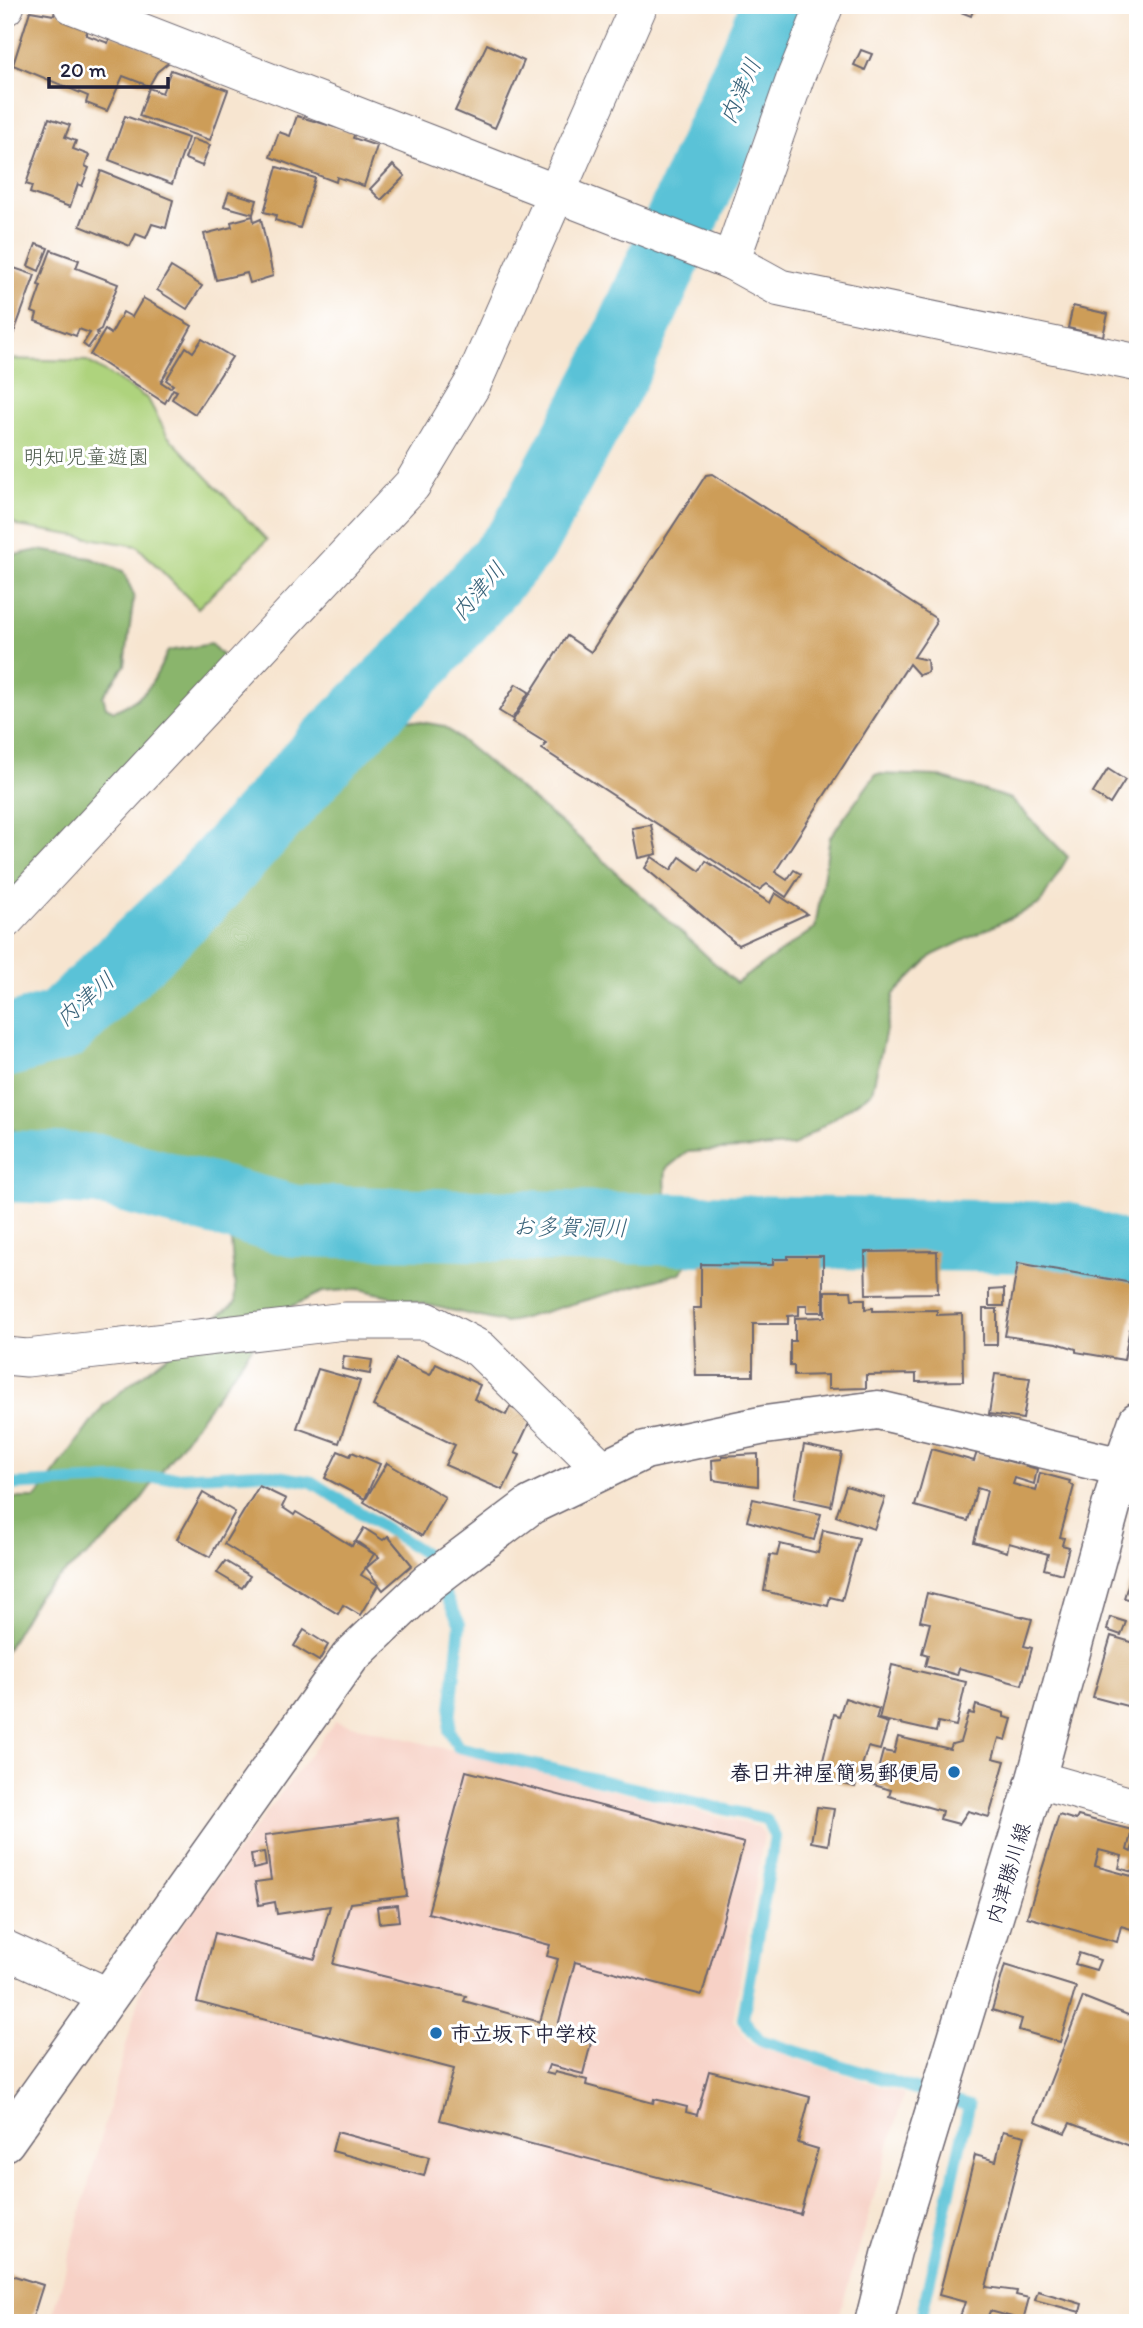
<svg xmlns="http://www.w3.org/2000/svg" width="1143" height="2328" font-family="Itim,'Klee One',sans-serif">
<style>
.built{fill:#f7d1c6}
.green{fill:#aed37d;stroke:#687a5c;stroke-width:2}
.forest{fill:#8ab56c;stroke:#566c54;stroke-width:2}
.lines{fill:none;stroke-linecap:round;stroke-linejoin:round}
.stream{stroke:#5ac2d7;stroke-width:12}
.river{stroke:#5ac2d7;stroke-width:72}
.building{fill:#cd9d58;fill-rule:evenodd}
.minor-casing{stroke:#6d666f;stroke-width:39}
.tertiary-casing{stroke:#6d666f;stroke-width:41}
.secondary-casing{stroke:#6d666f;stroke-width:41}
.minor{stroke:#fff;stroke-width:37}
.tertiary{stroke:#fff;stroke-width:38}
.secondary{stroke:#fff;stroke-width:38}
.poi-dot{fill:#1f6fb2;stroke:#fff;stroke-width:2.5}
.labels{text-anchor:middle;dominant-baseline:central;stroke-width:6;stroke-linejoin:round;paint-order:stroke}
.park-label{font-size:21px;fill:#536052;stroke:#fff}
.poi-label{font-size:21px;font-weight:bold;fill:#22223b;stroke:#fff;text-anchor:end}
.street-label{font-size:21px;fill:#22223b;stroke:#fff}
.water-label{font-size:23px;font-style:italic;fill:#386279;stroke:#fff}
</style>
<rect width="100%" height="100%" fill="#fff"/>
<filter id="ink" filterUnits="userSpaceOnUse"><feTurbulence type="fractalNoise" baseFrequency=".0143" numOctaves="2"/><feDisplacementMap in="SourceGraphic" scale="14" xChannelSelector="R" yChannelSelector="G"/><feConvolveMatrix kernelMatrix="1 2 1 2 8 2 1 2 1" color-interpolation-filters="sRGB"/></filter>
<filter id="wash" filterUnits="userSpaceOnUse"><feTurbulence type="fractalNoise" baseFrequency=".00686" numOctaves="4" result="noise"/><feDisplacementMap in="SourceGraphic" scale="28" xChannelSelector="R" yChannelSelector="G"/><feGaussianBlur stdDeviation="1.57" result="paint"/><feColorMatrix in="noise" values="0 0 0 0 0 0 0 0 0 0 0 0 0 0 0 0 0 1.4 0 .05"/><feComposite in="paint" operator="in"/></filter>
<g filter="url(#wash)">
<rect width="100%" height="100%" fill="#f7e5d0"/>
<!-- built -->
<polygon class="built" points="335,1721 758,1827 764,1834 733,2021 752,2045 904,2094 837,2323 51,2323 145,1975"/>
<!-- green -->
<polygon class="green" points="5,359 87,361 148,399 167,435 267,540 198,608 137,546 18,526 5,516"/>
<!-- forest -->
<g class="forest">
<path d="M38,550l53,8 32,13 11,24 -9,70 -22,31 3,11 8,4c37,-16 37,-26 54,-60l43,-7 10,10 4,18 -220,236v-351z"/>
<path d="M398,718l46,8 135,112 157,145 79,-55 15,-91 46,-63 61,2 74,23 57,58 -28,47 -107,51 -39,39 -22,98 -79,54 -106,6 -21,17c-4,40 8,53 34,81l-20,23 -174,50 -147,-34 -37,3 -45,21 -156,214 -82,67 -34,58v-154h31l68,-93 132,-103 -10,-123 -189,-32 -29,-21 -3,-38 12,-27 137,-98 195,-210z"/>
</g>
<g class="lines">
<!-- stream -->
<polyline class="stream" points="5,1485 260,1473 312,1482 424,1553 460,1624 449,1730 458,1747 766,1819 775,1837 743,2019 760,2040 969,2106 920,2323"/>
<!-- river -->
<g class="river">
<polyline points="5,1042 62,1025 199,893 327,751 421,657 524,538 614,371 778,5"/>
<polyline points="5,1166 100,1170 294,1221 1066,1238 1138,1263"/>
</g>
</g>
<g id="blocks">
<!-- building -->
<g class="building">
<polygon points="943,5 975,5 971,16"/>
<polygon points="55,10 90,24 86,35 108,43 111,34 174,58 157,72 149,86 123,76 107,111 86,103 88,96 13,65 30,11 54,15"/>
<polygon points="487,44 524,61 495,128 455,111"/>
<polygon points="861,50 872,54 865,70 854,65"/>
<polygon points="171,70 228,90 210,140 139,116 149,88 162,93"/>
<polygon points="125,116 188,138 172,184 109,160"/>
<polygon points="297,116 355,133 353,138 377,146 364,186 337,177 336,182 270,157 279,132 290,136"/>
<polygon points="49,118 70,125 65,137 76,141 73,149 89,155 85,166 89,168 82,186 78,184 70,207 30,193 32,186 26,184"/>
<polygon points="192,139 210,145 202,166 185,159"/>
<polygon points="393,165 405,176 381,200 370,189"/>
<polygon points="277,167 315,178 300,228 275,220 276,215 264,212"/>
<polygon points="101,171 173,200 166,228 152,224 146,238 136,234 130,246 80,226"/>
<polygon points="229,192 257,200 253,214 224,206"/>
<polygon points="253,216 254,222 261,219 273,276 250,283 247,273 216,280 204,234 232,227 231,222"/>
<polygon points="36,244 48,248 39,271 28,266"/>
<polygon points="51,250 79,260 76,268 118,284 101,329 96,332 98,334 88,348 83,344 90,333 79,329 76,336 35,321 37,314 32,312 41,286 38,285"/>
<polygon points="5,265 35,275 12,338 5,336"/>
<polygon points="171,267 202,286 187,309 157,290"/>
<polygon points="143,298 192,326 161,382 170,388 173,385 166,380 186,347 193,352 202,339 232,357 195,414 172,399 177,391 173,389 165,403 90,355 105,330 111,334 123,312 132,317"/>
<polygon points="1073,306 1108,314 1103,336 1068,328"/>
<polygon points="712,474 935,618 936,624 914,657 927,660 928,672 919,675 909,664 775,872 787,880 794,870 801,874 786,897 767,884 759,890 542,749 546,743 512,722 567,636 591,652 706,475"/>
<polygon points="516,684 529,692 512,719 499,711"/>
<polygon points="1108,769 1125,780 1110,804 1093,793"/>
<polygon points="651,825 657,854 638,858 632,828"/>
<polygon points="652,857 671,870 680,857 700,871 706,861 770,903 775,893 807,914 738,945 645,868"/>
<polygon points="937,1251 938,1293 866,1294 865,1252"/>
<polygon points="788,1256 823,1256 823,1312 807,1312 807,1305 799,1305 799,1315 788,1316 788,1324 753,1324 753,1376 696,1376 693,1308 701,1308 701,1264 773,1265 773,1259 788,1259"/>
<polygon points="1018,1263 1138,1284 1124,1360 1076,1352 1076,1349 1057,1343 1005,1336"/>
<polygon points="1004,1289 1004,1306 989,1306 989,1290"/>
<polygon points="825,1291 851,1291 852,1299 865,1299 865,1309 873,1308 873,1311 937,1310 937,1315 962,1314 963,1381 916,1382 916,1374 866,1375 866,1388 828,1389 828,1375 794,1376 794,1366 790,1366 790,1341 795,1341 795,1318 825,1317"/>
<rect x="983" y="1309" width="14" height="36"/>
<polygon points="344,1356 372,1360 370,1374 342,1369"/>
<polygon points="396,1359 430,1375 436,1364 480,1385 474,1399 506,1415 510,1407 532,1417 515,1453 520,1455 503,1490 445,1465 455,1445 373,1406"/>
<polygon points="318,1369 360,1381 339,1443 297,1428"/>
<polygon points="995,1374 1030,1378 1023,1419 989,1414"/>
<polygon points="804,1445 842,1453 831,1506 794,1498"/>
<polygon points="931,1449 974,1461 977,1452 1037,1469 1034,1484 1015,1478 1013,1484 1036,1491 1040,1473 1070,1481 1069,1484 1074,1486 1060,1537 1064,1538 1062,1545 1069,1547 1062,1574 1044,1569 1048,1554 1009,1543 1007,1552 974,1542 987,1491 977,1488 968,1521 915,1506"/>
<polygon points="338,1451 350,1456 352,1452 380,1464 365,1499 325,1478"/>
<polygon points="758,1454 758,1486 713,1480 712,1460 722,1459 722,1456"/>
<polygon points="387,1463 445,1497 422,1536 364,1502"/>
<polygon points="259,1486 286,1499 282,1507 294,1515 296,1512 352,1546 354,1542 374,1554 361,1575 378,1585 360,1615 343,1605 338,1614 224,1544"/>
<polygon points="846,1486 885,1498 874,1529 836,1516"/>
<polygon points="203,1493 235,1512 210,1557 177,1539"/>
<polygon points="753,1499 821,1514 814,1540 747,1521"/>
<polygon points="364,1528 383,1540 388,1536 412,1565 383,1590 366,1568 379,1557 356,1541"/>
<polygon points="823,1530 859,1538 842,1600 830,1597 828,1606 764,1591 770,1555 777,1556 780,1544 818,1553"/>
<polygon points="1136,1559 1138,1559 1138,1601 1124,1598"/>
<polygon points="225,1561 250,1576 242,1588 217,1573"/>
<polygon points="927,1593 1032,1619 1024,1646 1032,1648 1022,1685 959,1668 957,1675 925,1666 928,1655 922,1653 930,1623 920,1621"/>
<polygon points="1110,1617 1126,1622 1121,1635 1107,1630"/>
<polygon points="304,1630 328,1645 319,1661 294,1646"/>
<polygon points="1111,1636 1138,1644 1138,1709 1093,1697"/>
<polygon points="892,1665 966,1682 956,1726 938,1722 936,1732 879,1719"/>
<polygon points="845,1698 879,1709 876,1719 888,1723 880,1750 868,1747 855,1787 819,1777 834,1714 839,1716"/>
<polygon points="976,1705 1004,1713 1004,1717 1012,1719 1006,1740 999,1738 993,1758 1005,1761 989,1817 968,1811 959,1824 940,1819 942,1811 889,1796 891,1790 874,1785 883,1751 894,1753 898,1737 950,1749 952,1744 960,1742 967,1718 969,1713 974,1714"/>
<polygon points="466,1771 744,1843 702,1995 575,1962 556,2033 591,2043 583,2074 549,2065 546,2073 554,2075 555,2072 587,2080 586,2085 653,2103 654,2099 687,2107 686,2112 697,2115 709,2071 810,2097 798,2143 818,2149 800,2214 440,2120 454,2069 197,2002 215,1933 315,1959 330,1906 277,1914 275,1902 259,1905 255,1882 271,1880 265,1835 397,1817 407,1896 350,1903 333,1964 466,1996 464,2001 540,2022 558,1959 547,1956 550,1945 428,1913"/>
<polygon points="817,1807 834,1809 828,1845 811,1842"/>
<path d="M1059,1815l17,5 2,-4 54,14 -5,20 4,2 7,-23v102l-17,-5 -4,16 -90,-25zM1099,1850l23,6 -3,12 17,5 -1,4 -40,-11z"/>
<polygon points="264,1852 266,1866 253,1869 251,1854"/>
<polygon points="397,1905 399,1921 379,1923 377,1907"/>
<polygon points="1079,1953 1100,1960 1096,1970 1075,1964"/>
<polygon points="1005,1965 1076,1987 1060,2042 1019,2030 1022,2019 992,2010"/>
<polygon points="1083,1997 1138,2019 1138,2149 1070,2123 1065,2133 1035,2121"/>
<polygon points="1003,2131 1025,2136 986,2287 1017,2291 1016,2295 1029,2298 1023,2320 990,2311 985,2323 960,2317 965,2302 939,2295 975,2155 996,2161"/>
<polygon points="337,2132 429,2157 424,2176 332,2151"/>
<polygon points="5,2273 43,2285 31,2323 5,2321"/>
<polygon points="1038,2291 1082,2304 1080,2312 1035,2300"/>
</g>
</g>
</g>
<g filter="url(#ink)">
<use href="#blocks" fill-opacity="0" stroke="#6d666f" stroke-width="2"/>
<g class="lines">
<defs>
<g id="minor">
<polyline points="72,5 731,261 780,288 1138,363"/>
<polyline points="5,7 6,5"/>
<polyline points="731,261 796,76 825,5"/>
<polyline points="5,920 412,485 472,385 639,5"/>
<polyline points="5,1356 27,1358 345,1321 427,1321 480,1349 603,1470"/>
<polyline points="1036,1779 1138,1808"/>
<polyline points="5,1949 107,1996"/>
</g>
<polyline id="tertiary" points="5,2142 350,1657 429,1582 531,1505 645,1450 765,1425 878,1410 1122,1467"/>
<polyline id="secondary" points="874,2323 892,2251 1036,1779 1122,1467 1138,1421"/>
</defs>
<!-- minor casing -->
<use href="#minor" class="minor-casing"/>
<!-- tertiary casing -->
<use href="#tertiary" class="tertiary-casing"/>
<!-- secondary casing -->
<use href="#secondary" class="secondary-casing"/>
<!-- minor -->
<use href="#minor" class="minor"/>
<!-- tertiary -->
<use href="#tertiary" class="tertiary"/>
<!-- secondary -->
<use href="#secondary" class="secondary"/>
</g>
</g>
<!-- markers -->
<g class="poi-dot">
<circle cx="954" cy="1772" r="7"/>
<circle cx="436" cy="2033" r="7"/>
</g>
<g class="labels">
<!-- park labels -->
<g class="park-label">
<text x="86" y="456">明知児童遊園</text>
</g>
<!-- poi labels -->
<g class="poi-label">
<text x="940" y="1772">春日井神屋簡易郵便局</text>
<text x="450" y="2033" text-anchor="start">市立坂下中学校</text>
</g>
<!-- street labels -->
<g class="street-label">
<text transform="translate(1008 1873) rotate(-73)">内津勝川線</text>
</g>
<!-- water labels -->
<g class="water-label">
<text transform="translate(740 91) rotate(-66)">内津川</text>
<text transform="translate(478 591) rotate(-49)">内津川</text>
<text transform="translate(85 999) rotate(-41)">内津川</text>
<text transform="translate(570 1227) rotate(1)">お多賀洞川</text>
</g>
</g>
<!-- margin -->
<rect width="1143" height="2328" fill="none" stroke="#fff" stroke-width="28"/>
<!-- scale -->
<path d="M49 77v10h119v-10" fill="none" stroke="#22223b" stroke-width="3.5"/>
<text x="60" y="77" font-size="21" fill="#22223b" stroke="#ffffff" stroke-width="5" paint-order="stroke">20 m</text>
</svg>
